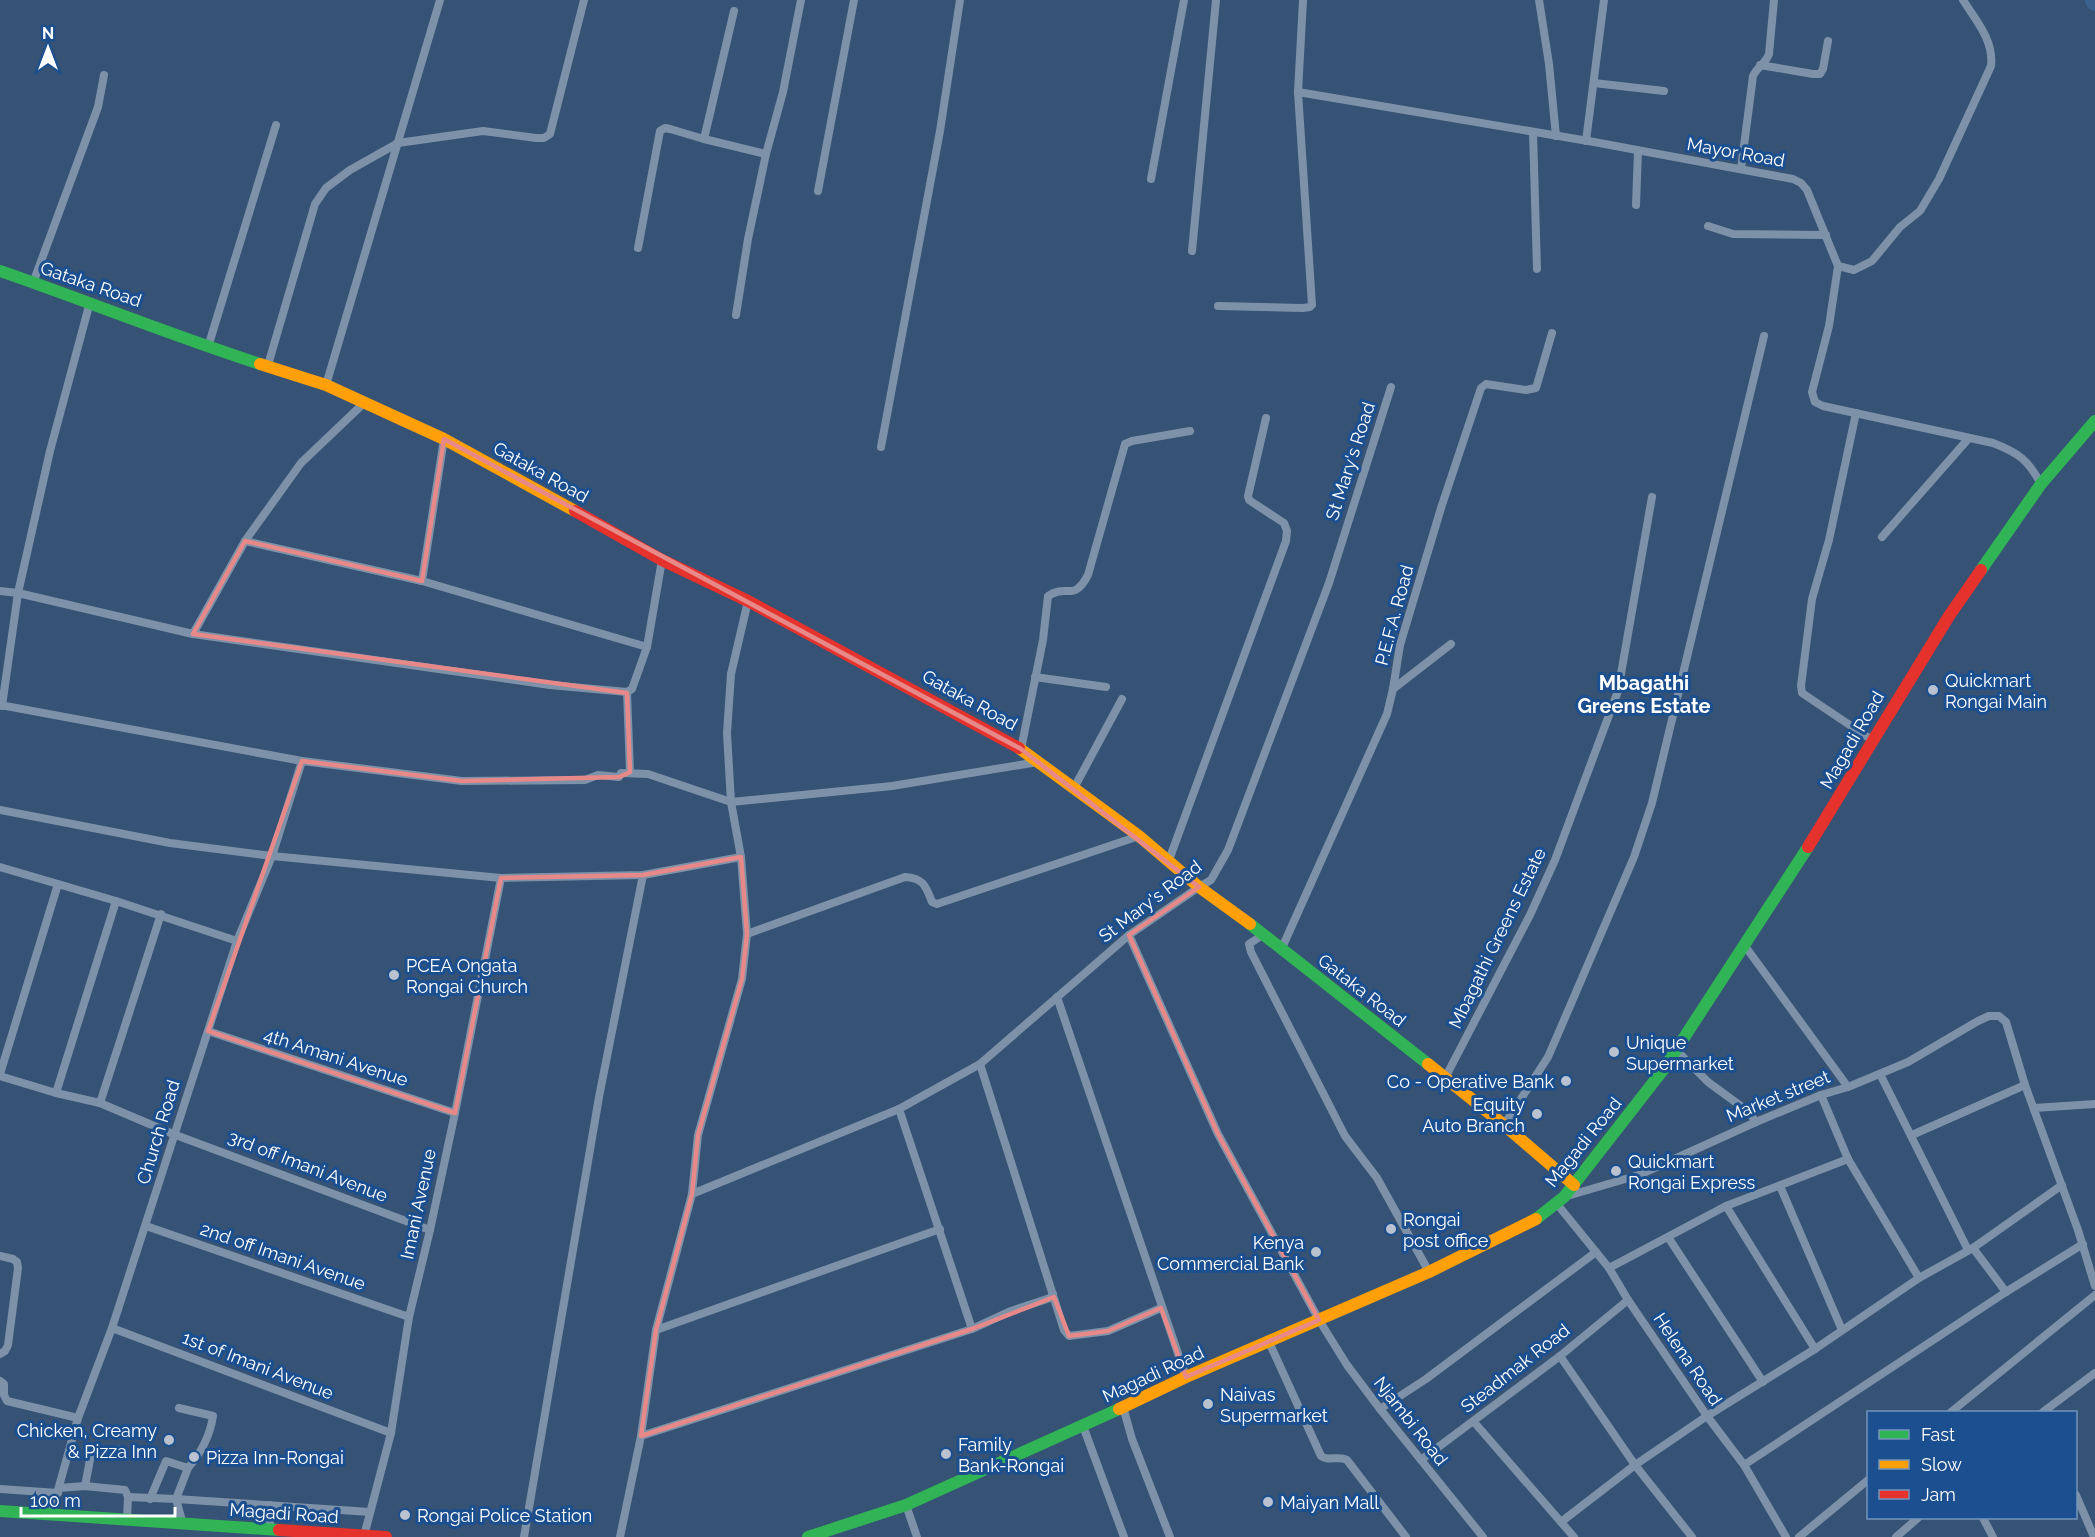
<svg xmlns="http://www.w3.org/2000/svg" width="2095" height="1537" font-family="Raleway,sans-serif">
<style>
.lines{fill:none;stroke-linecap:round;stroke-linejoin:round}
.river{stroke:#3b618d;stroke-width:18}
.street{stroke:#7d92a8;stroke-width:8}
.fast{stroke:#30b455;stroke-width:12}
.slow{stroke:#ff9f0a;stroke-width:12}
.jam{stroke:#e5322d;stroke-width:12}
.marked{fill:none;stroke:#e88989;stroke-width:4.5;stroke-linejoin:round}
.poi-dot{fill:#b9c2ce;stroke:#1b4f8f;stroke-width:2}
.labels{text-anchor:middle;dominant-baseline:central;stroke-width:6;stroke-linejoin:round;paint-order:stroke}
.street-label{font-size:18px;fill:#fff;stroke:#1b4f8f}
.poi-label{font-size:18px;fill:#fff;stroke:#1b4f8f;text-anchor:start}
.neighbourhood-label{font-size:20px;font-weight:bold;fill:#fff;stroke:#1b4f8f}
</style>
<rect width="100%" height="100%" fill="#365274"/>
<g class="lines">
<!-- river -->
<polyline class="river" points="2094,0 2095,2"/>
<!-- street -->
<g class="street">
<polyline points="1539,0 1549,64 1556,136"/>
<polyline points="734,11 704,139 766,154"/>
<polyline points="1760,65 1813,74 1820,74 1823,69 1828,41"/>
<polyline points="1594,83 1664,91"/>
<path d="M1298,92l296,50 199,37 8,4 6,7 31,76 -9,60 -17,66 3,10 8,4 170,37c26,10 35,17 48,41"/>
<polyline points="1533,132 1537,269"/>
<polyline points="1586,141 1604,0"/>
<path d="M1741,169l12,-93c4,-9 13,-13 16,-22l5,-54"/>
<polyline points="1151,179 1184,0"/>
<polyline points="818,191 854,0"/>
<polyline points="1636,205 1638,151"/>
<polyline points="1708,226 1733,234 1826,235"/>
<polyline points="638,248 660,131 665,128 670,129 704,139"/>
<polyline points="1192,251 1216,0"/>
<path d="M1838,266l16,4 18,-9 28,-34 20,-16 19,-32 52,-113c3,-26 -15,-45 -28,-66"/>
<polyline points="33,283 98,107 104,75"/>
<polyline points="1218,306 1303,308 1310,307 1312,305 1298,92 1303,0"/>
<polyline points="736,315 748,239 766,154 783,92 801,0"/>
<polyline points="208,347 276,125"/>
<polyline points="268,365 315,204 326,188 350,170 398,143 483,131 536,138 544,138 550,134 584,0"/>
<polyline points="326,385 440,0"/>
<polyline points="1856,413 1829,540 1812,599 1801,686 1802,693 1872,740"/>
<polyline points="881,447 940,131 960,0"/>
<polyline points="1882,537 1969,438"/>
<polyline points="245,541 422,581 647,647"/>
<polyline points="422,581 444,439"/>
<polyline points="0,591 18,593 193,634 550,685 627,692 632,689 647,647 662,560"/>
<polyline points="193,634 245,541 301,463 365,402"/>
<polyline points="1035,677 1106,687"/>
<polyline points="1393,689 1451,644"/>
<polyline points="627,692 630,772"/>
<polyline points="0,705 302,761 462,781 585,780 598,775 619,777 621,773 648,774 731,802 892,786 1038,762"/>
<polyline points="2,706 18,593 50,451 90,302"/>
<path d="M1021,749l22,-109 5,-44c20,-13 25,7 40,-21l37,-131 7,-3 58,-10"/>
<polyline points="1074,788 1122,699"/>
<polyline points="0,810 170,843 272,856 501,878 643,875 741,857"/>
<polyline points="1169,860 1286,541 1287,531 1284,523 1249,500 1248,496 1266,418"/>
<polyline points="0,867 116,901"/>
<path d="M747,934l158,-57c19,1 21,10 27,25l5,2 202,-68"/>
<polyline points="1264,934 1249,944 1251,952 1345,1136 1377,1178 1429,1272"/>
<polyline points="1129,935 1218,1134 1319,1320 1347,1365 1380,1409 1483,1537"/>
<polyline points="1745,946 1848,1087"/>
<polyline points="1281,950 1387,714 1393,689 1400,645 1441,508 1481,388 1486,384 1526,390 1536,388 1552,333"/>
<polyline points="1057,997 1186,1377"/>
<polyline points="208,1031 455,1113"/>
<polyline points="1676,1050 1708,1082 1749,1112 1756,1122"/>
<polyline points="980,1064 1064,1330 1069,1336 1108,1331 1161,1308"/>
<polyline points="0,1074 58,884"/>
<polyline points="1880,1074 1968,1250"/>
<polyline points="0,1076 56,1093 100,1103 173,1134 430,1230"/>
<polyline points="1445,1078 1530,915 1555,860 1618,691 1652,497"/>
<polyline points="56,1093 116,901 237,941"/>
<polyline points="1821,1095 1848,1159 1919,1278"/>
<polyline points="100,1103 161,914"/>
<polyline points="2034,1108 2095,1104"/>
<polyline points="899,1109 972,1329"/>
<polyline points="1504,1125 1548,1057 1558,1034 1634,857 1652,803 1764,336"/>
<polyline points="1912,1135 2025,1085"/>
<polyline points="1780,1186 1842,1330"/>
<polyline points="692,1194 899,1109 980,1064 1129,935 1199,887 1211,880 1228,850 1329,583 1391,387"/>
<polyline points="1567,1196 1639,1175 1756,1122 1821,1095 1848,1087 1908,1062 1978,1021 1989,1016 1999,1016 2006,1022 2025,1085 2078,1230 2095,1286"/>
<polyline points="1557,1204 1609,1268 1628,1300 1707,1416 1744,1465 1786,1537"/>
<polyline points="1726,1206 1815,1349"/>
<polyline points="146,1226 409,1317"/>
<polyline points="1668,1237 1763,1382"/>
<polyline points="1973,1248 2006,1292"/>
<polyline points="0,1256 13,1259 17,1262 18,1268 8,1345 5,1351 0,1354"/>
<polyline points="1609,1268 1726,1206 1848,1159"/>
<polyline points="112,1328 391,1433"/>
<polyline points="656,1330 940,1229"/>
<path d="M1269,1342l52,114c7,6 17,-1 26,4l59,77"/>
<polyline points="1560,1356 1635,1465 1692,1537"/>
<polyline points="0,1381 4,1384 4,1395 7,1401 78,1418"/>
<polyline points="1123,1407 1132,1439 1170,1537"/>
<path d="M179,1408l34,8c-3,20 -12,37 -25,52"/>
<polyline points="1380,1409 1426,1379 1596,1252"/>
<polyline points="1951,1412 2095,1295"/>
<polyline points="2043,1412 2095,1373"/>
<polyline points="1474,1422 1574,1537"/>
<polyline points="1083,1426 1124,1537"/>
<polyline points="641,1436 972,1329 1011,1311 1050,1298 1053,1294"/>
<polyline points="1421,1460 1560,1356 1628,1300"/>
<polyline points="1744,1465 2006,1292 2083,1244"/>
<polyline points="85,1486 92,1449 117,1449"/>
<polyline points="59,1488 85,1486 125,1490 128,1497"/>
<polyline points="0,1489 58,1493"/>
<polyline points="2076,1495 2094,1537"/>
<polyline points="150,1499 166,1461 188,1468 176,1499 183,1524"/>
<polyline points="906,1505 917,1537"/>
<polyline points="51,1515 78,1418 112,1328 237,941 272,856 302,761"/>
<polyline points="1983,1518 1993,1537"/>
<polyline points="127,1521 128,1497 176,1499 370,1512"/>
<polyline points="1561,1522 1635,1465 1707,1416 1815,1349 1919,1278 1973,1248 2062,1185"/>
<polyline points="270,1530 270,1505"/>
<polyline points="364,1536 391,1433 409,1317 430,1230 455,1113 501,878"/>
<polyline points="524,1537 599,1097 643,875"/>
<polyline points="620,1537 641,1436 656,1330 692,1194 698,1135 742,979 747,934 741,857 731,802 727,733 731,674 748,601"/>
<polyline points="1799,1537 1868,1480"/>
<polyline points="1896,1537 1918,1518"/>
</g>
<!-- fast -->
<g class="fast">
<path d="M0,271c87,30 173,65 260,93"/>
<polyline points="1981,570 2041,484 2095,421"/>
<polyline points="1250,924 1428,1064"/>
<polyline points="1536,1219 1564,1197 1663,1070 1808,847"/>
<polyline points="0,1511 279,1530"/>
<polyline points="808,1537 906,1505 1119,1409"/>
</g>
<!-- slow -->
<g class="slow">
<polyline points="260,364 326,385 444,439 575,511"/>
<polyline points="1019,748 1139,836 1199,887 1250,924"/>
<polyline points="1428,1064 1504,1125 1574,1185"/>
<polyline points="1119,1409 1186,1377 1429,1272 1536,1219"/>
</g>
<!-- jam -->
<g class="jam">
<polyline points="575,511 662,560 748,601 1019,748"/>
<polyline points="1808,847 1949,616 1981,570"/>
<polyline points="279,1530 386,1537"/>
</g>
</g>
<!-- marked area -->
<path class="marked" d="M444,439l577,310 178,138 -70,48 89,199 101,186 -133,57 -25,-69 -53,23 -39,5 -15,-39 -82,32 -331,107 15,-106 36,-136 6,-59 44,-156 5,-45 -6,-77 -98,18 -142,3 -46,235 -247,-82 94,-270 160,20 157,-4 11,-5 -3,-79 -434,-59 52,-93 177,40z"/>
<!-- markers -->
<g class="poi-dot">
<circle cx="1933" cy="690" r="6"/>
<circle cx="394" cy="975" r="6"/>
<circle cx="1614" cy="1052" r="6"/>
<circle cx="1566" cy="1081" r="6"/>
<circle cx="1537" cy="1114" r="6"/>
<circle cx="1616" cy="1171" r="6"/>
<circle cx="1391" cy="1229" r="6"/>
<circle cx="1316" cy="1252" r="6"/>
<circle cx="1208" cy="1404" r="6"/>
<circle cx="169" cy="1440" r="6"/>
<circle cx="946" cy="1454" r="6"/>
<circle cx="194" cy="1457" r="6"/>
<circle cx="1268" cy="1502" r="6"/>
<circle cx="405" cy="1515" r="6"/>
</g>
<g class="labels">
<!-- street labels -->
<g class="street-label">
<text transform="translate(1736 152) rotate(10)">Mayor Road</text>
<text transform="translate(91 284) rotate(19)">Gataka Road</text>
<text transform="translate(1350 461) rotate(-72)">St Mary's Road</text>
<text transform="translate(541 472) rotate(29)">Gataka Road</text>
<text transform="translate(1394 615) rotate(-75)">P.E.F.A. Road</text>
<text transform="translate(970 700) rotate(29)">Gataka Road</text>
<text transform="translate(1852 740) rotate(-60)">Magadi Road</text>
<text transform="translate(1150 901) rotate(-37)">St Mary's Road</text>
<text transform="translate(1497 938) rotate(-64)">Mbagathi Greens Estate</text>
<text transform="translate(1362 990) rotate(38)">Gataka Road</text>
<text transform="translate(336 1057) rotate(18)">4th Amani Avenue</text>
<text transform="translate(1778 1096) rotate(-22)">Market street</text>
<text transform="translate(158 1132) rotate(-73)">Church Road</text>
<text transform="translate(1583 1142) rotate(-51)">Magadi Road</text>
<text transform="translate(308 1166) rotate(21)">3rd off Imani Avenue</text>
<text transform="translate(418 1204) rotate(-78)">Imani Avenue</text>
<text transform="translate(283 1256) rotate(19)">2nd off Imani Avenue</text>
<text transform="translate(1688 1359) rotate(56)">Helena Road</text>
<text transform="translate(258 1365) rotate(21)">1st of Imani Avenue</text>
<text transform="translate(1515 1368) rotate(-38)">Steadmak Road</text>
<text transform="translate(1153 1374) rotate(-25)">Magadi Road</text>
<text transform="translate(1411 1421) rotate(52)">Njambi Road</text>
<text transform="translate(284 1513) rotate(4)">Magadi Road</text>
</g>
<!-- poi labels -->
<g class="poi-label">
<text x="1945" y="680">Quickmart<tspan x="1945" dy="21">Rongai Main</tspan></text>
<text x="406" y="965">PCEA Ongata<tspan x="406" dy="21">Rongai Church</tspan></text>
<text x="1626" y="1042">Unique<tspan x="1626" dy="21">Supermarket</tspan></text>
<text x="1554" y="1081" text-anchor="end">Co - Operative Bank</text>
<text x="1525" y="1104" text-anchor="end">Equity<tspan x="1525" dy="21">Auto Branch</tspan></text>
<text x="1628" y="1161">Quickmart<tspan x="1628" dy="21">Rongai Express</tspan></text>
<text x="1403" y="1219">Rongai<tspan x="1403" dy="21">post office</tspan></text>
<text x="1304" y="1242" text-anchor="end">Kenya<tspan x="1304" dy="21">Commercial Bank</tspan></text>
<text x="1220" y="1394">Naivas<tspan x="1220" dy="21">Supermarket</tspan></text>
<text x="157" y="1430" text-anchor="end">Chicken, Creamy<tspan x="157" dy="21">&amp; Pizza Inn</tspan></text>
<text x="958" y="1444">Family<tspan x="958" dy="21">Bank-Rongai</tspan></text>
<text x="206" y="1457">Pizza Inn-Rongai</text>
<text x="1280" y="1502">Maiyan Mall</text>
<text x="417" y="1515">Rongai Police Station</text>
</g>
<!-- neighbourhood labels -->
<g class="neighbourhood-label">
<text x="1644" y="683">Mbagathi<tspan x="1644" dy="23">Greens Estate</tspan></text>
</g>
</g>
<!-- legend -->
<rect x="1867" y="1411" width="210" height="108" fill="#1b4f8f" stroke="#7695bc" stroke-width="1.5"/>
<rect x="1879" y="1430" width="30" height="9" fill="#30b455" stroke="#7695bc" stroke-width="1.5"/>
<text x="1921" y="1441" font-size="18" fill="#ffffff">Fast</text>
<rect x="1879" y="1460" width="30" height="9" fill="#ff9f0a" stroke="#7695bc" stroke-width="1.5"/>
<text x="1921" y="1471" font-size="18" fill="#ffffff">Slow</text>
<rect x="1879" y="1490" width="30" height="9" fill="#e5322d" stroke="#7695bc" stroke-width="1.5"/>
<text x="1921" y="1501" font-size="18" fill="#ffffff">Jam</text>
<!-- north arrow -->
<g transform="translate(48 48)" stroke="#1b4f8f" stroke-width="4.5" paint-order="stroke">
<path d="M0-4.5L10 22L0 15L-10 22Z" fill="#ffffff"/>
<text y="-9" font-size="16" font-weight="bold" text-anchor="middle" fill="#ffffff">N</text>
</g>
<!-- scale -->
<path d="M21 1507v9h154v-9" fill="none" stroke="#ffffff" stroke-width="3"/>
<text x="30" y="1507" font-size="18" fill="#ffffff" stroke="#1b4f8f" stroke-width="4.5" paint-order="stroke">100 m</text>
</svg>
